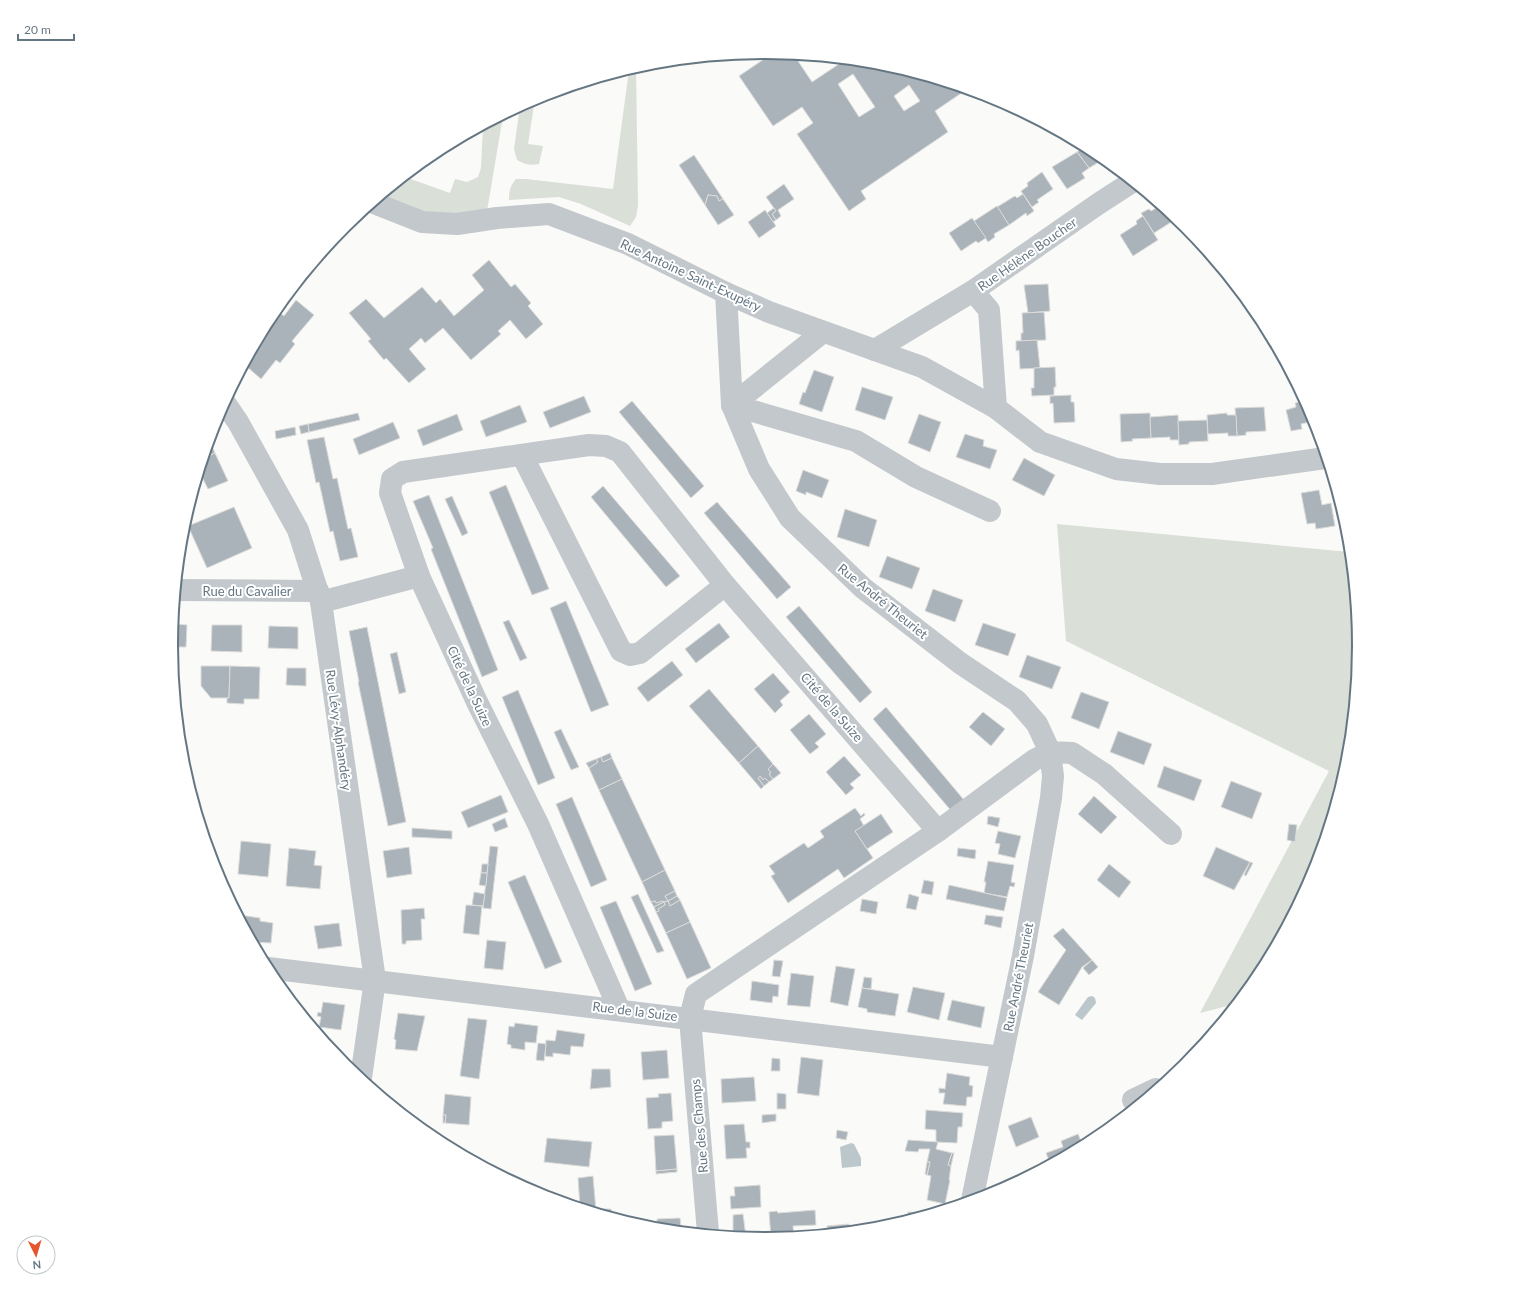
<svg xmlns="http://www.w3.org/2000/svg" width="1530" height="1291" font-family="Lato,sans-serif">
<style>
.green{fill:#dadfd7}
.water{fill:#bbc7cb}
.building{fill:#aab3b9;stroke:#dcdcda;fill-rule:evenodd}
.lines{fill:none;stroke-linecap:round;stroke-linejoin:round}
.minor{stroke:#c3c8cc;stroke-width:22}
.tertiary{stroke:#c3c8cc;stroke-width:22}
.labels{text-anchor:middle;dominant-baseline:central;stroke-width:4;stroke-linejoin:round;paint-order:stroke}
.street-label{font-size:13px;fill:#657683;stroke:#fff}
.rim{fill:none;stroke:#657683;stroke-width:2}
</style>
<rect width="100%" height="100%" fill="#fafaf8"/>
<!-- green -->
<g class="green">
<path d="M636,67l2,138 -2,12 -6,9 -49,-22 -22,-7 -50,3c0,-9 1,-14 7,-21h10l87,10 16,-119z"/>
<path d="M535,99l-7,45 15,2 -4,18c-8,2 -15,0 -22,-4l-3,-11 6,-43z"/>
<polygon points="503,116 487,211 433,216 379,198 405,177 450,193 455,179 467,182 478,177 481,168 483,126"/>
<polygon points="1057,524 1349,552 1358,646 1347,762 1313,873 1258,975 1235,1004 1200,1013 1329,771 1066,641"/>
</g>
<!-- water -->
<g class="water">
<polygon points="1092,996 1095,998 1096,1003 1082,1020 1075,1015 1088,997"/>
<polygon points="851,1143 854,1144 861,1158 861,1166 842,1168 840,1147"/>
</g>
<!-- building -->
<g class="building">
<path d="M773,53l21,2 18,27 33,-22 36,3 80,25 2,4 -28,19 13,21 -87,59 5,8 -17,12 -52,-77 16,-11 -11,-16 -29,19 -34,-50zM853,74l22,33 -16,10 -21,-33zM909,85l11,16 -16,10 -10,-15z"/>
<polygon points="1084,147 1095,152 1104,159 1089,168 1077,152"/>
<polygon points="1077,152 1089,168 1082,173 1085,178 1067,189 1052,167"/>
<polygon points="694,155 723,199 719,201 717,196 708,195 705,205 679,165"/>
<polygon points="1042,172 1053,189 1037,200 1039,202 1032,207 1021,191 1028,186 1027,183"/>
<polygon points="784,184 794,199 778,210 781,216 776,220 772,214 776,211 766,197"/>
<polygon points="1023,194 1034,211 1027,216 1026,213 1009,225 997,207 1015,196 1017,198"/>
<polygon points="708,195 717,196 719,201 723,199 734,215 718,225 705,205"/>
<polygon points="997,206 1009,225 994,234 995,237 988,242 974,221"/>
<polygon points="1160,206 1176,219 1154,233 1141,213 1149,209 1151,211"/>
<polygon points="774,208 776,211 772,214 776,220 773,222 767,213"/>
<polygon points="765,210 776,226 759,238 748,222"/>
<polygon points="1143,216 1158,240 1133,256 1120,235 1137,224 1136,221"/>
<polygon points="972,218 986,238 978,243 976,241 961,251 949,233"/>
<polygon points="489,260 511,287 515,284 531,303 528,306 543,324 526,339 510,320 498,331 501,334 471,360 443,328 425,343 421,338 409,349 426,369 409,383 386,358 384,360 368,341 371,339 349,313 366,299 384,318 422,287 436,303 440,299 454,316 484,290 472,275"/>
<polygon points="1048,284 1050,311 1028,313 1024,285"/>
<polygon points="296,300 314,315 292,341 295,344 280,363 276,360 261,379 245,365 258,344 257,343 272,316 276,310 284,316"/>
<polygon points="1044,312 1046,340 1021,341 1021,333 1023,333 1022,313"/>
<polygon points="1037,340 1040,368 1020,369 1019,350 1016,351 1016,341"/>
<polygon points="1055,367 1056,387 1054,387 1054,395 1032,396 1031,388 1034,388 1034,368"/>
<polygon points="814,370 834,377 822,412 799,404 803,392 805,393"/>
<polygon points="862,387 893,397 885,420 855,410"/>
<polygon points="1071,395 1071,402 1074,402 1075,422 1054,423 1053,403 1050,404 1050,396"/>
<polygon points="584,396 591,412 550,428 543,412"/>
<polygon points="632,401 704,486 691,498 619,412"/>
<polygon points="1304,401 1314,421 1301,424 1302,429 1291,431 1286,410 1296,407 1295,403"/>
<polygon points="520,405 527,422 486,437 480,421"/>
<polygon points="1264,407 1266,431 1246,432 1246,435 1237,436 1235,408"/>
<polygon points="358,413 360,420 309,432 308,424"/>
<polygon points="1150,413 1151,438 1132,439 1133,441 1121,442 1120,414"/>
<polygon points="1227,413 1227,415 1236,415 1237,436 1228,436 1228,433 1208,434 1207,415"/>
<polygon points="457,414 463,430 423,446 417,430"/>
<polygon points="919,414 941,422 930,452 908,443"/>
<polygon points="1178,415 1179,440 1170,440 1170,437 1151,438 1150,417"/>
<polygon points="1207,420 1208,441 1189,442 1189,444 1179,445 1178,421"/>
<polygon points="393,422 400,438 359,455 353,439"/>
<polygon points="308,424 309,432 301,434 299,426"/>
<polygon points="295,427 296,435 276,439 275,431"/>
<polygon points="965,434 984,440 983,446 997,450 990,469 956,457"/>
<polygon points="324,437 333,479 337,478 348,529 351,528 358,557 340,561 333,531 330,532 319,482 316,483 307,440"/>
<polygon points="210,442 215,453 205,458"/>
<polygon points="215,453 228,481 208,489 200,473 205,458"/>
<polygon points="1024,458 1055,475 1044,496 1012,480"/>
<polygon points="803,470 829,480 822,498 806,492 806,495 796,491"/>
<polygon points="506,485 549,589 532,595 489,492"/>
<polygon points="603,486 680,576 666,587 591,497"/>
<polygon points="1319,490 1322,505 1331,503 1335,526 1316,529 1315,523 1307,524 1301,493"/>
<polygon points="429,495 498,670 482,677 431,549 433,548 413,501"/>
<polygon points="452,496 468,533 462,536 445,499"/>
<polygon points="717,502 791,587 777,599 704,513"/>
<polygon points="234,507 252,548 207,568 188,526"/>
<polygon points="845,509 877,520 869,547 837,537"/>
<polygon points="887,556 920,568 912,589 879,577"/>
<polygon points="933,589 963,600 955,622 925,611"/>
<polygon points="566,601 609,705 591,712 550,608"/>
<polygon points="799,606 872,692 860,703 786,617"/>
<polygon points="509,620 527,658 520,661 503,622"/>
<polygon points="719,623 730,637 696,663 685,649"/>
<polygon points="983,623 1016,634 1008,656 975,645"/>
<polygon points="174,624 187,625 186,647 172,647"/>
<polygon points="212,625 242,625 242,652 211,651"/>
<polygon points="269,626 298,627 298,649 268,648"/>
<polygon points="367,627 406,822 388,826 358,682 359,682 349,631"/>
<polygon points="397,652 406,692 399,694 390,654"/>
<polygon points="1027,655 1061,667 1052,689 1019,677"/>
<polygon points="672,661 683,675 648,702 637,688"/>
<polygon points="201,666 230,666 229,698 211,698 201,686"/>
<polygon points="230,666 260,667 259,699 244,699 244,704 227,703 227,698 229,698"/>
<polygon points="287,668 306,668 306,686 286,685"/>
<polygon points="773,673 790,692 780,701 783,705 775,713 754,689"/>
<polygon points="709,689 758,746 739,763 689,706"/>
<polygon points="518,690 555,778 538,785 502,697"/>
<polygon points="1081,692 1109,702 1099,729 1071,718"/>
<polygon points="886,707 964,800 953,813 873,719"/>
<polygon points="983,712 1005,729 991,746 969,727"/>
<polygon points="809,714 826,734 815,743 819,747 810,754 790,730"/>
<polygon points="561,729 579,767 571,770 554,732"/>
<polygon points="1118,731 1152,744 1144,765 1110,752"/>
<polygon points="758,746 773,764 768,769 771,773 769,774 773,779 769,782 765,778 763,780 760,776 758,778 764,786 761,789 739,763"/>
<polygon points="610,753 612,758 603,762 601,757"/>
<polygon points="844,756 861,775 850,784 854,788 846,795 826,772"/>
<polygon points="601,757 603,762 612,758 622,779 599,790 589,768 598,762 596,759"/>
<polygon points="596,759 598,762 589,768 586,763"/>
<polygon points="773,764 781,773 773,779 769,774 771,773 768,769"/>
<polygon points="1164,766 1202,780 1194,801 1157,787"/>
<polygon points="760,776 763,780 765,778 769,782 764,786 758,778"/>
<polygon points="622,779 665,870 642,882 599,790"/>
<polygon points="1231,781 1262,793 1252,819 1221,807"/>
<polygon points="501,795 508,812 468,828 461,812"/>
<polygon points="1094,796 1117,817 1101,834 1078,814"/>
<polygon points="572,797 607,880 591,887 556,804"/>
<polygon points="855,808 861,816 864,813 865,815 860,819 864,826 855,831 873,858 844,878 838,869 788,903 771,876 775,874 769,866 804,843 808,848 824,837 820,831"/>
<polygon points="881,814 893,832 867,849 855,831"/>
<polygon points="988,816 1000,818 998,827 987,824"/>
<polygon points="505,818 508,827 495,832 492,824"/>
<polygon points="1289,824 1297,825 1295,842 1287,840"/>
<polygon points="412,828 452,831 452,839 412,837"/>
<polygon points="998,831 1021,836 1015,858 998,854 1000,844 995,843"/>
<polygon points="241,841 271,844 268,877 238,874"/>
<polygon points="490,846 498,847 491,909 483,908"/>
<polygon points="409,847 412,874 387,878 383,851"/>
<polygon points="1216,847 1250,862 1234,890 1203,876"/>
<polygon points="289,848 316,851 314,865 322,866 320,889 286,886"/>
<polygon points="958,848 976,850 975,859 957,856"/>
<polygon points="988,861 1014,865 1011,882 1015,883 1014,887 1010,886 1007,897 984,893 986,882 984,882"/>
<polygon points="1250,862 1253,863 1246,876 1244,875"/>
<polygon points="482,864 488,864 487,873 481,873"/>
<polygon points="1109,864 1131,882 1119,898 1097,880"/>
<polygon points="665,870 675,891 665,896 668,901 656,903 655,901 651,902 642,882"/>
<polygon points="481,873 487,873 486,886 479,885"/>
<polygon points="525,875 562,962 545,969 508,882"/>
<polygon points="924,880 934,882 932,895 921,893"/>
<polygon points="949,885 1007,898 1004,911 946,899"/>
<polygon points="675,891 677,896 668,901 665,896"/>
<polygon points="474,892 485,894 483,906 472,905"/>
<polygon points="638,894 664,951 657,953 631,897"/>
<polygon points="909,894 919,897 916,910 906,908"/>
<polygon points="677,896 680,900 670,906 668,901"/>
<polygon points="862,899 878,902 876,914 860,911"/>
<polygon points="680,900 690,922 666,933 656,912 659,911 658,909 665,905 664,902 668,901 670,906"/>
<polygon points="616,901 652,984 635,991 600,907"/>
<polygon points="655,901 656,903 663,901 664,902 654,907 651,902"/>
<polygon points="664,902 665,905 658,909 659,911 656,912 654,907"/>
<polygon points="466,905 482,906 479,935 463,933"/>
<polygon points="424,908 425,919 421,919 422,940 406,941 406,944 402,944 401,910"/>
<polygon points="240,915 260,918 260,921 273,923 271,943 253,942"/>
<polygon points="986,915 1003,917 1001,928 984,924"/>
<polygon points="690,922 711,968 687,979 666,933"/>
<polygon points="339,923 342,946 318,949 314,926"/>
<polygon points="1063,928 1092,960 1082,967 1059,1005 1038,992 1066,950 1053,936"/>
<polygon points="487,940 506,942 503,970 484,968"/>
<polygon points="774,960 783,961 780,977 772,976"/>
<polygon points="1092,960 1098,967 1089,975 1083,968"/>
<polygon points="836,966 855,969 848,1006 830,1002"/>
<polygon points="791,973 814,976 810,1007 787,1005"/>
<polygon points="864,977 872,978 871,989 862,988"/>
<polygon points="752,981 779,985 778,997 773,996 772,1003 750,1000"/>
<polygon points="913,987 945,993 939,1020 907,1012"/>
<polygon points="862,988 899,994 895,1016 867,1012 867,1009 858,1007"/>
<polygon points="952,1000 985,1007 981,1028 947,1020"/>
<polygon points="323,1002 345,1005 341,1030 319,1027 321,1017 317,1016 318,1012 321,1013"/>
<polygon points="398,1013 425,1016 417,1051 395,1049 396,1040 394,1039"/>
<polygon points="468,1018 487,1020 479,1079 460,1076"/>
<polygon points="515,1023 538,1026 536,1043 525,1042 525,1050 511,1048 511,1045 507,1044 509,1026 514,1027"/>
<polygon points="557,1030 585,1034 583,1047 571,1046 570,1055 553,1053 553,1057 545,1056 546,1040 555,1041"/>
<polygon points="538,1043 546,1044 544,1061 536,1060"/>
<polygon points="667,1050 669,1078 643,1080 641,1052"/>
<polygon points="801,1057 823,1060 819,1096 797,1093"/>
<polygon points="772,1058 780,1059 780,1071 771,1071"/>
<polygon points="592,1069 610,1069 611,1087 590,1089"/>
<polygon points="947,1073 970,1077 969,1085 973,1086 972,1097 967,1097 966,1106 943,1104 945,1093 939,1093 939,1088 945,1089"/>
<polygon points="754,1077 756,1101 722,1103 721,1079"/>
<polygon points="671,1093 673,1121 662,1122 662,1128 648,1129 646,1098 659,1097 658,1094"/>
<polygon points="777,1093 786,1094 786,1109 777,1109"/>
<polygon points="445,1094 471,1097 469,1125 445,1123 446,1115 443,1115"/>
<polygon points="926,1110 963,1113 962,1127 958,1127 957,1143 936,1142 936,1130 925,1129"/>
<polygon points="776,1114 776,1121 762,1123 762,1115"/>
<polygon points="443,1115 446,1115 445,1123 443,1123"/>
<polygon points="1031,1117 1039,1137 1016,1147 1008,1126"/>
<polygon points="744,1124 746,1142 750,1142 750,1148 746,1148 747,1158 726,1159 724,1125"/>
<polygon points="837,1130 848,1132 846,1140 836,1138"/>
<polygon points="1078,1134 1083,1146 1050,1163 1046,1153 1063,1147 1061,1141"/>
<polygon points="674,1135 677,1169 656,1171 654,1136"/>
<polygon points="547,1138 592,1142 589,1167 544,1162"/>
<polygon points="908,1140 938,1142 936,1149 952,1153 948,1165 951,1166 949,1180 950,1180 945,1204 927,1200 931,1176 927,1175 930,1162 927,1162 930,1149 919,1149 918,1152 905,1151"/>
<polygon points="952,1153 954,1153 951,1166 948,1165"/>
<polygon points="927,1162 930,1162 927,1175 925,1174"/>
<polygon points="677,1169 677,1172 656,1174 656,1171"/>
<polygon points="593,1176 596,1211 580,1207 578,1178"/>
<polygon points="760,1185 761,1207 731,1209 730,1196 735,1196 734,1187"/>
<polygon points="603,1209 611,1209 612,1213 617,1213 617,1218 603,1214"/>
<polygon points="815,1210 816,1225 793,1226 794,1236 771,1238 769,1212 777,1211 778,1213"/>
<polygon points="908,1212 929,1213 908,1219"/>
<polygon points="743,1214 746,1237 733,1236 733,1215"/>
<polygon points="680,1218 681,1227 683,1227 683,1231 657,1228 657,1219"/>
<polygon points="849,1224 850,1231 828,1233 827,1226"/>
</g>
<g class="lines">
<!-- minor -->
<g class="minor">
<polyline points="1132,182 1098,204 973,291 989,310 996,408 1040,442 1116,469 1160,474 1212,474 1325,458"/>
<polyline points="374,203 422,222 457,224 497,218 549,214 628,244 726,293 769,312 922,367 996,408"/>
<polyline points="726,293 732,405 759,469 790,518 863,588 960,663 1017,701 1037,724 1050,752 1072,753 1104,774 1171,834"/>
<polyline points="875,350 973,291"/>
<polyline points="732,405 856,441 916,477 990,511"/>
<polyline points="732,405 823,332"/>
<polyline points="522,455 621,651 630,655 640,653 725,585"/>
<polyline points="177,590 318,591"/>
<polyline points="321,602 419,576"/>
<polyline points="268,968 1002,1057"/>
<polyline points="619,1009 538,824 477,702 419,576 390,493 392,479 403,472 589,445 606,446 620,452 725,585 938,831"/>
<polyline points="1133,1100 1156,1089"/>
<polyline points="708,1233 690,1018 696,994 938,831 1034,760 1050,752 1053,776 1051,798 1023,956 972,1200"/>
</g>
<!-- tertiary -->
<polyline class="tertiary" points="225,403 238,422 298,530 321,602 375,980 361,1078"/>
</g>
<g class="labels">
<!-- street labels -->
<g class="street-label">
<text transform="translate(1027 254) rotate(-35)">Rue Hélène Boucher</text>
<text transform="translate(691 275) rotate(25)">Rue Antoine Saint-Exupéry</text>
<text x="247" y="591">Rue du Cavalier</text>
<text transform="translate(883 601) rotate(39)">Rue André Theuriet</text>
<text transform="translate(470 686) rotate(65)">Cité de la Suize</text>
<text transform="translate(832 707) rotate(49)">Cité de la Suize</text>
<text transform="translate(339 730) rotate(82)">Rue Lévy-Alphandéry</text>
<text transform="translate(1018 977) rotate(-79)">Rue André Theuriet</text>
<text transform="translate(635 1011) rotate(7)">Rue de la Suize</text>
<text transform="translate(699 1126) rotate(-95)">Rue des Champs</text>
</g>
</g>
<!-- crop -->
<path d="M0 0H1530V1291H0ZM764 59H766A586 586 0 0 1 1352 645V646A586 586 0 0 1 766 1232H764A586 586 0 0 1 178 646V645A586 586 0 0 1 764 59Z" fill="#fff" fill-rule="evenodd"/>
<path class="rim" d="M764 59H766A586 586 0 0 1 1352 645V646A586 586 0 0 1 766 1232H764A586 586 0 0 1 178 646V645A586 586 0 0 1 764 59Z"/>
<!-- north arrow -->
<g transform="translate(36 1255) rotate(175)"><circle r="19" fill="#ffffff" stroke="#c1c8cd"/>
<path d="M0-3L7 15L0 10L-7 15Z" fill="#e4572e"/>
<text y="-6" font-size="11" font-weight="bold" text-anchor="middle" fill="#657683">N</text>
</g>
<!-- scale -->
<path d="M18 34v6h56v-6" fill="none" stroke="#657683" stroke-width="2"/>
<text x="24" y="34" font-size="12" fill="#657683" stroke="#ffffff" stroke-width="3" paint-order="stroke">20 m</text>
</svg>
